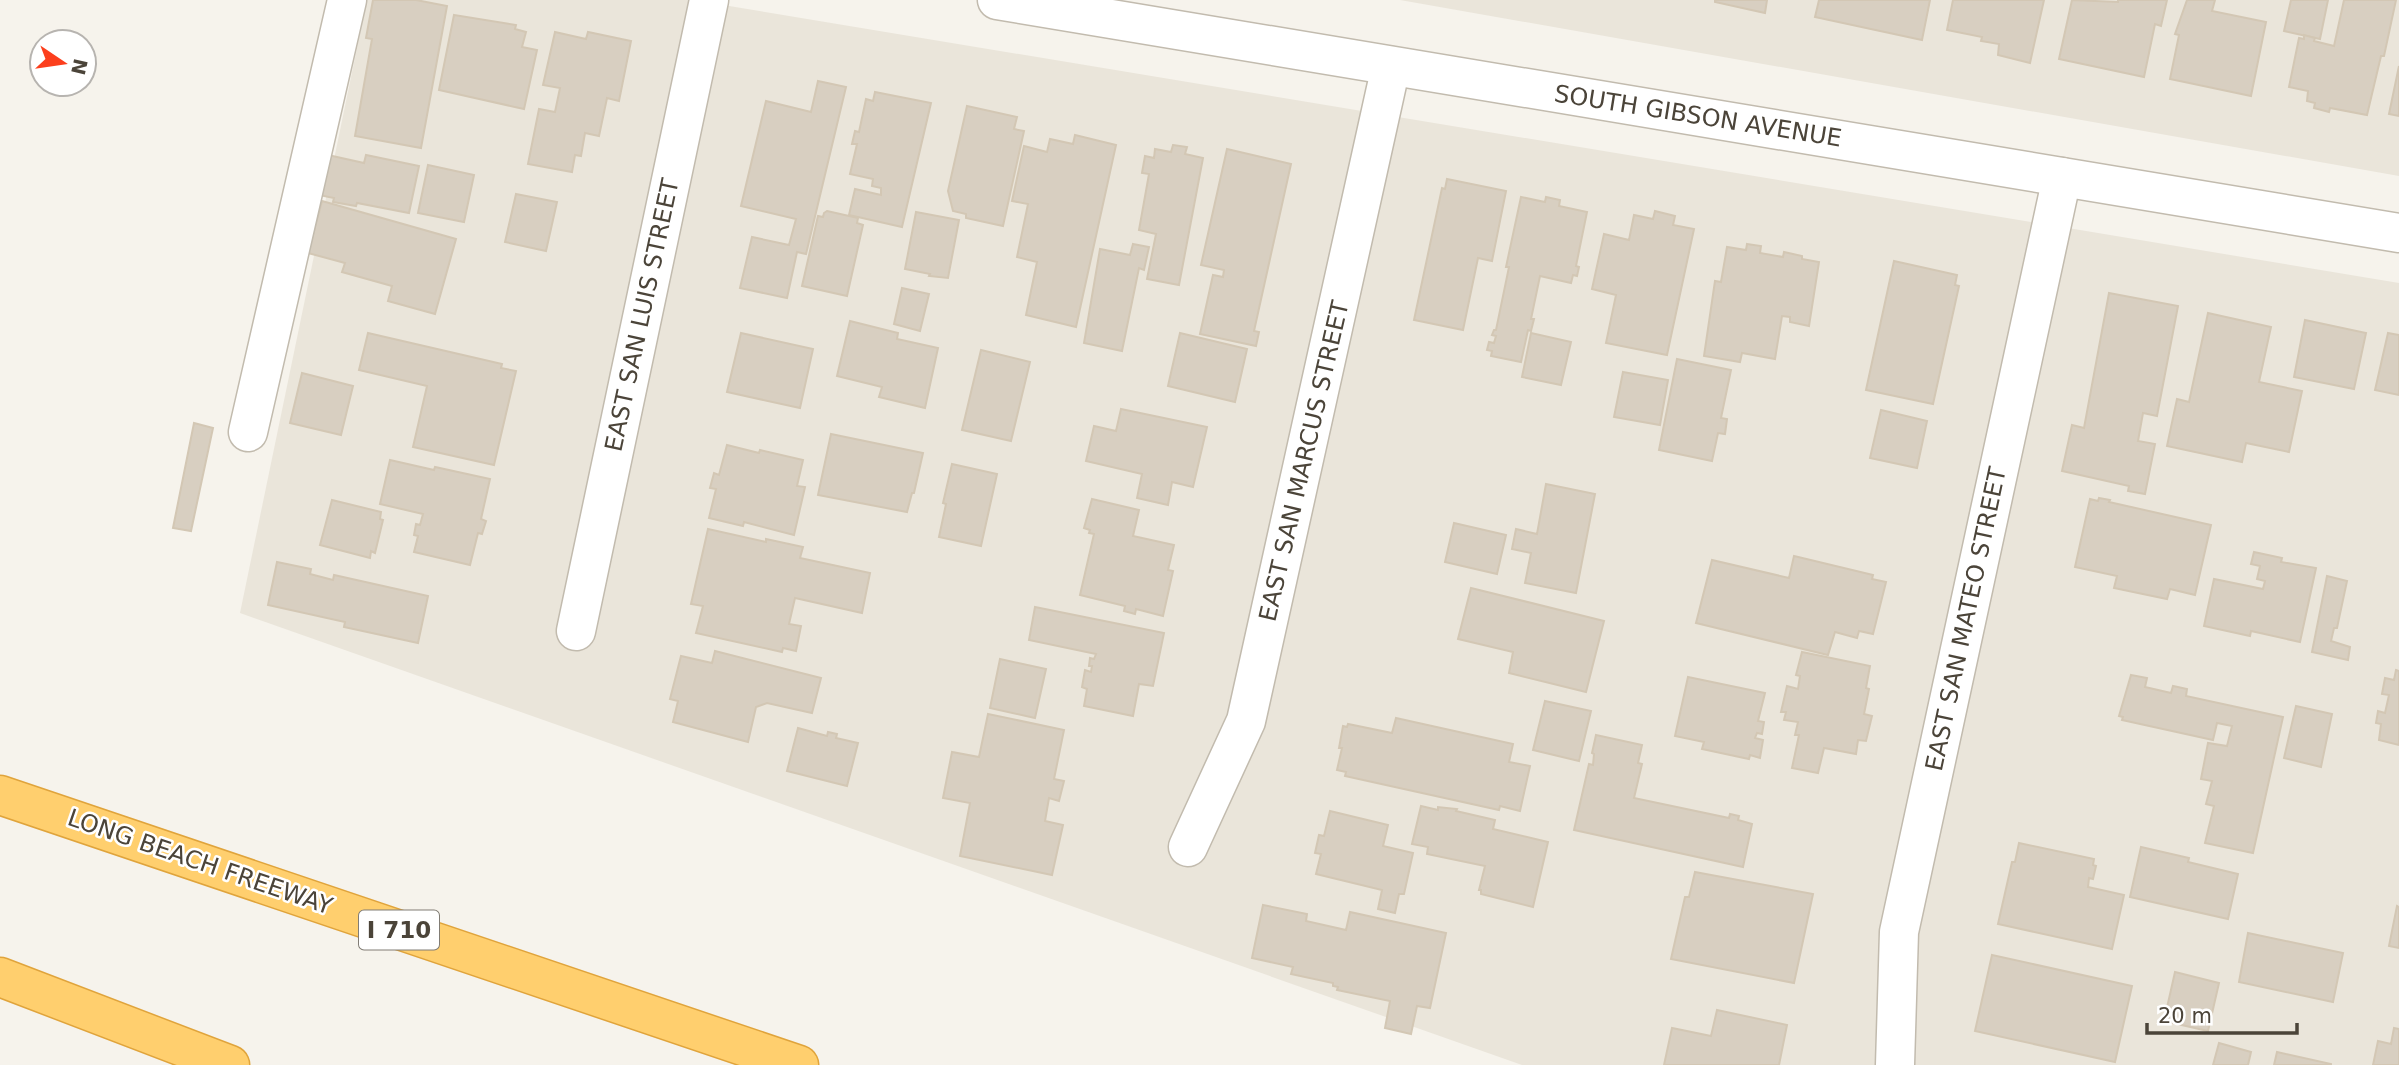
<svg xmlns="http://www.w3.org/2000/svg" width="2399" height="1065" font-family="'DejaVu Sans',sans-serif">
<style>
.residential{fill:#eae5da}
.building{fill:#d8cfc1;stroke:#d3c7b4;stroke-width:2}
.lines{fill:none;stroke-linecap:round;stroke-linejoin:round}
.minor-casing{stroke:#c2bbae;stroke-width:41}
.highway-casing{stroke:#e0a43c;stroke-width:41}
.minor{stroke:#fff;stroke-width:38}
.highway{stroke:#ffcf6e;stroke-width:38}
.labels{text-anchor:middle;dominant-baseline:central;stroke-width:5;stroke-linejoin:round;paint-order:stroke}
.shield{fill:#fff;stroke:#817c74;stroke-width:2}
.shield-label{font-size:23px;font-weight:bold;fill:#4b4439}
.street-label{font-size:24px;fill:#4b4439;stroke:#fff}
</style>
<rect width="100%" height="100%" fill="#f6f3ec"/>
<!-- residential -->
<g class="residential">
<polygon points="367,0 693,0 2399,283 2399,1065 1522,1065 240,613"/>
<polygon points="1400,0 2399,0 2399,176"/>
</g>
<!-- building -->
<g class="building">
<polygon points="373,0 416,0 447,6 421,148 355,136 372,39 366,38"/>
<polygon points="1715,0 1767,0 1765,13 1715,2"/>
<polygon points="1819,0 1930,0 1922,40 1815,17"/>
<polygon points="1953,0 2044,0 2030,63 1998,55 1999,44 1981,41 1982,37 1947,30"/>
<polygon points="2072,0 2118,2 2118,0 2167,0 2161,26 2155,24 2144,77 2059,59"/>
<polygon points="2187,0 2215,0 2212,11 2266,22 2251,96 2170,79 2179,35 2175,34"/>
<polygon points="2291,0 2328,0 2320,39 2284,31"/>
<polygon points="2344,0 2396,0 2384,56 2381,56 2367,115 2330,108 2329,112 2314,108 2315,103 2307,101 2308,91 2289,87 2299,38 2304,39 2304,35 2315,38 2314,41 2334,46"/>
<polygon points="454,15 516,25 515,29 526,32 522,47 537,50 524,109 439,90"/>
<polygon points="555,32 586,39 588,32 631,41 619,101 607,98 599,136 585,133 581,156 575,155 572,172 528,164 539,109 555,112 560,88 543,85"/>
<polygon points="2399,66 2399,116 2389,114"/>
<polygon points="818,81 846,87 806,254 797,252 787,298 740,288 752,237 789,245 796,219 741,206 766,101 811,112"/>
<polygon points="875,92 931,103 902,227 849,215 855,189 881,195 881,188 872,186 873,179 850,174 857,144 852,144 855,131 859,132 866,99 873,101"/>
<polygon points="967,106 1017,117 1014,129 1024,131 1003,226 966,218 966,214 953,211 948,191"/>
<polygon points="1075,135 1116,145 1076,327 1026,315 1037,262 1017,257 1028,204 1012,201 1024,146 1047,152 1050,139 1073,144"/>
<polygon points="1173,145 1187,147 1185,154 1203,158 1179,285 1147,279 1156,234 1139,230 1149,174 1142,173 1145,156 1154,158 1155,149 1171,152"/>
<polygon points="1227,149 1291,164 1254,331 1259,332 1256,346 1200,334 1213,275 1223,277 1224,270 1201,265"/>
<polygon points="328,155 364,163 366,155 419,166 409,213 357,203 356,206 333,202 334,198 319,195"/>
<polygon points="428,165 474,175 464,222 418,213"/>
<polygon points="1447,179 1506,191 1492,261 1478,258 1463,330 1414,320 1442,188 1445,189"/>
<polygon points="516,194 557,202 546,251 505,242"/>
<polygon points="1521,197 1545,202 1546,197 1560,200 1559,206 1587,212 1576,266 1579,267 1577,276 1573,275 1571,283 1540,276 1531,319 1534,319 1531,331 1528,330 1521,362 1491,356 1492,351 1487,350 1489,342 1494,343 1496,336 1492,335 1494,330 1496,330 1509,267 1506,267"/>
<polygon points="322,201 456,239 435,314 388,301 392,286 342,272 345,263 308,253"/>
<polygon points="827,211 858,218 857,223 863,225 847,296 802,286 818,216 823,217 824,213"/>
<polygon points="1655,211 1675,216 1673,225 1694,229 1667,355 1606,343 1616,295 1592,289 1604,234 1629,240 1634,215 1653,219"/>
<polygon points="916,212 959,220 948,278 929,276 930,274 905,269"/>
<polygon points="1133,244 1149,247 1144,270 1139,268 1122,351 1084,343 1100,249 1130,255"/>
<polygon points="1747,244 1761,246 1760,253 1783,257 1784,252 1802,256 1802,259 1819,262 1809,326 1790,322 1790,317 1782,316 1775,359 1742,353 1740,362 1704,356 1715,281 1721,282 1727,247 1746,250"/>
<polygon points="1894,261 1957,275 1955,285 1959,286 1933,404 1866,390"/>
<polygon points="902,288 929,294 920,331 894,324"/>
<polygon points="2109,293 2178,306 2157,416 2143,413 2138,441 2155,444 2145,494 2128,491 2129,486 2062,471 2072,425 2084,428"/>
<polygon points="2208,313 2271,327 2259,382 2302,391 2289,452 2246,443 2242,462 2167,446 2177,399 2189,402"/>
<polygon points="2305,320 2366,333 2354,389 2294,377"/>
<polygon points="850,321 898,333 897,339 938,348 925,408 879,397 882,387 837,376"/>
<polygon points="368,333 502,364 501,368 516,371 494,465 413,447 427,386 359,370"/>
<polygon points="741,333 813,349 800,408 727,392"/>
<polygon points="1180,333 1247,349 1235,402 1168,386"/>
<polygon points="1531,333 1571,342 1561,385 1522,377"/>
<polygon points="2388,333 2399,335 2399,395 2375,390"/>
<polygon points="981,350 1030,362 1011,441 962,430"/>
<polygon points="1677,359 1731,370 1721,418 1727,419 1725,434 1718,433 1712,461 1659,450"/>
<polygon points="1623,372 1668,380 1660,425 1614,417"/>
<polygon points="302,373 353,386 341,435 290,423"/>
<polygon points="1121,409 1207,427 1193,487 1172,482 1168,505 1137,498 1142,474 1086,461 1094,426 1116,431"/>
<polygon points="1881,410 1927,421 1917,468 1870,458"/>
<polygon points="194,423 213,428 191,531 173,528"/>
<polygon points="831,434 923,453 914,493 912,493 907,512 818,495"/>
<polygon points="727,445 759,453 760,450 803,460 797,486 805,487 794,535 744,522 743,526 709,518 716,489 710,488 714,473 719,475"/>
<polygon points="390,460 434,470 435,467 490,479 481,519 486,521 482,534 478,533 470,565 414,552 418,536 414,535 416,524 420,525 423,514 380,504"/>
<polygon points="952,464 997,474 981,546 939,537 946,504 943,503"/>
<polygon points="1546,484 1595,494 1576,593 1525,583 1531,553 1512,549 1516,529 1537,534"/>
<polygon points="2099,498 2110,500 2109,502 2211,525 2195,595 2170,589 2167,599 2114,588 2117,576 2075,567 2090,499 2098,501"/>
<polygon points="1092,499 1139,510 1133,536 1174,545 1168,570 1173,571 1163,616 1136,609 1135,614 1124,611 1125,606 1080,595 1094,534 1089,533 1090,530 1084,528"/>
<polygon points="332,500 381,512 380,519 383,520 375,553 371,551 370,558 320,545"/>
<polygon points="1454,523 1506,535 1497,574 1445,562"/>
<polygon points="708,529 766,542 766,539 803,547 800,558 870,573 862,613 795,598 789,624 801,626 796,651 783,648 782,652 696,633 703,606 691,604"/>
<polygon points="2254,552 2282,558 2281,562 2316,568 2300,642 2251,631 2250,636 2204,626 2214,579 2263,589 2265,581 2257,579 2260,566 2251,564"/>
<polygon points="1794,556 1873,575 1872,579 1886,582 1873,634 1859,631 1857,638 1835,632 1828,655 1696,623 1712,560 1789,578"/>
<polygon points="277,562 311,569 310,574 333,580 334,575 428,596 418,643 344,627 345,622 268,605"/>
<polygon points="2327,576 2347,581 2337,628 2334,628 2331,641 2350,647 2348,660 2312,652"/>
<polygon points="1471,588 1604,621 1586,692 1509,673 1513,652 1458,639"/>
<polygon points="1035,607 1164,633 1153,686 1139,684 1133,716 1084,706 1087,689 1082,687 1085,670 1091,672 1092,666 1089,666 1090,658 1094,659 1096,654 1029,640"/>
<polygon points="715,651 821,678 812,713 767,703 756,707 748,742 673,722 678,701 670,699 681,656 712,663"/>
<polygon points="1802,652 1870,666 1866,688 1869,689 1864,714 1872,716 1866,741 1858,740 1856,754 1824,748 1818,773 1792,768 1799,735 1795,735 1798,722 1784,720 1786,712 1781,712 1787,686 1798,689 1800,676 1796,675"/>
<polygon points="1000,659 1046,669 1035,718 990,708"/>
<polygon points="2396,670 2399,671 2399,745 2379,740 2381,724 2376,723 2378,711 2385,713 2389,695 2382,694 2385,678 2394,680"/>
<polygon points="2131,675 2147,678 2145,687 2171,693 2173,686 2187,689 2186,696 2283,717 2253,853 2205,843 2214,806 2206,804 2212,781 2201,779 2208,743 2227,746 2232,726 2217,723 2213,740 2122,720 2123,717 2119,716"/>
<polygon points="1688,677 1765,693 1758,721 1764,722 1762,734 1757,733 1755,738 1763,740 1760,758 1750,755 1749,759 1702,749 1704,742 1675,736"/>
<polygon points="1545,701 1591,711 1579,761 1533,750"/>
<polygon points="2296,706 2332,714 2321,767 2284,758"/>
<polygon points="988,714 1064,730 1054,779 1064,781 1059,801 1049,798 1045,821 1063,825 1052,875 960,856 970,803 943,798 952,752 979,757"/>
<polygon points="1396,718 1513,744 1509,762 1530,766 1520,811 1500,806 1499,810 1345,776 1346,772 1337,770 1342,748 1339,748 1343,726 1347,727 1348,724 1392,733"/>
<polygon points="798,728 827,736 828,732 837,734 836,738 858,743 847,786 787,771"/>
<polygon points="1596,735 1642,745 1638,763 1642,764 1634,798 1729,818 1730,814 1739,816 1738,820 1752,824 1743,867 1574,830 1589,764 1593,765 1594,754 1592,753"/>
<polygon points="1421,806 1438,810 1438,807 1457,809 1456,811 1495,820 1493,829 1548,842 1533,907 1481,894 1481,890 1479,890 1485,866 1427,854 1428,847 1412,844"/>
<polygon points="1330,811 1388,825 1383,846 1413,853 1404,894 1399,894 1395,913 1378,909 1382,890 1316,874 1321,854 1315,853 1319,835 1324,836"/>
<polygon points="2019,843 2094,859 2093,865 2096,866 2093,879 2089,878 2088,887 2124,895 2112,949 1998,924 2012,862 2015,862"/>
<polygon points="2141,847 2189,858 2188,862 2238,874 2228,919 2130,897"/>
<polygon points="1695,872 1813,894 1794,983 1671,959 1685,897 1689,897"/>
<polygon points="1263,905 1307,914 1306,921 1346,930 1350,912 1446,933 1430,1008 1417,1006 1411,1034 1385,1028 1390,1001 1337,990 1338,987 1333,986 1333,983 1291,974 1293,967 1252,958"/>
<polygon points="2397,906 2399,907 2399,948 2389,946"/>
<polygon points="2248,933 2343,953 2333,1002 2239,982"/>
<polygon points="1992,955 2132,986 2115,1062 1975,1031"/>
<polygon points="2175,972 2219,983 2208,1031 2164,1021"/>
<polygon points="1717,1010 1787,1025 1779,1065 1664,1065 1672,1028 1711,1036"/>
<polygon points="2394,1028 2399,1029 2399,1065 2373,1065 2378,1041 2391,1044"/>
<polygon points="2219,1043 2251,1052 2248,1065 2213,1065"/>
<polygon points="2277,1052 2331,1064 2331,1065 2274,1065"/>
</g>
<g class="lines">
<defs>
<g id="minor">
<polyline points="997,0 2399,233"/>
<polyline points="248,432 347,0"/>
<polyline points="576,631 709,0"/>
<polyline points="1188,847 1246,721 1391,66"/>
<polyline points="1895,1065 1899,932 2062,177"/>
</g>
<g id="highway">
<polyline points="0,795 799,1065"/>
<polyline points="0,977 230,1065"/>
</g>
</defs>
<!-- minor casing -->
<use href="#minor" class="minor-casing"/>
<!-- highway casing -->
<use href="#highway" class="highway-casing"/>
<!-- minor -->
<use href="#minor" class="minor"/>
<!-- highway -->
<use href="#highway" class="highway"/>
</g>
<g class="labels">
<!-- shield labels -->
<rect class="shield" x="359" y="910.5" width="80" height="39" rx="5"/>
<g class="shield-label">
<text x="399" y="930">I 710</text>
</g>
<!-- street labels -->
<g class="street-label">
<text transform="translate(1698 116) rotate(9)">SOUTH GIBSON AVENUE</text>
<text transform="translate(642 315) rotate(-78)">EAST SAN LUIS STREET</text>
<text transform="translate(1304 461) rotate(-77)">EAST SAN MARCUS STREET</text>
<text transform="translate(1966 619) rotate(-78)">EAST SAN MATEO STREET</text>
<text transform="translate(200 862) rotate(19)">LONG BEACH FREEWAY</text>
</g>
</g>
<!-- north arrow -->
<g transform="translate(63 63) rotate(103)"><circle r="33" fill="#ffffff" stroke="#b7b4b0" stroke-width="2"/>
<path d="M0-5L12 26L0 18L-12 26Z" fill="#fc3f1d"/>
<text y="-10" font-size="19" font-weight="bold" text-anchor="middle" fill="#4b4439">N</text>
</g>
<!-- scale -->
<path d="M2147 1023v10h150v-10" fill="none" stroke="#4b4439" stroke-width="3.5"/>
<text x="2158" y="1023" font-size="21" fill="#4b4439" stroke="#ffffff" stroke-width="5" paint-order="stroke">20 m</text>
</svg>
